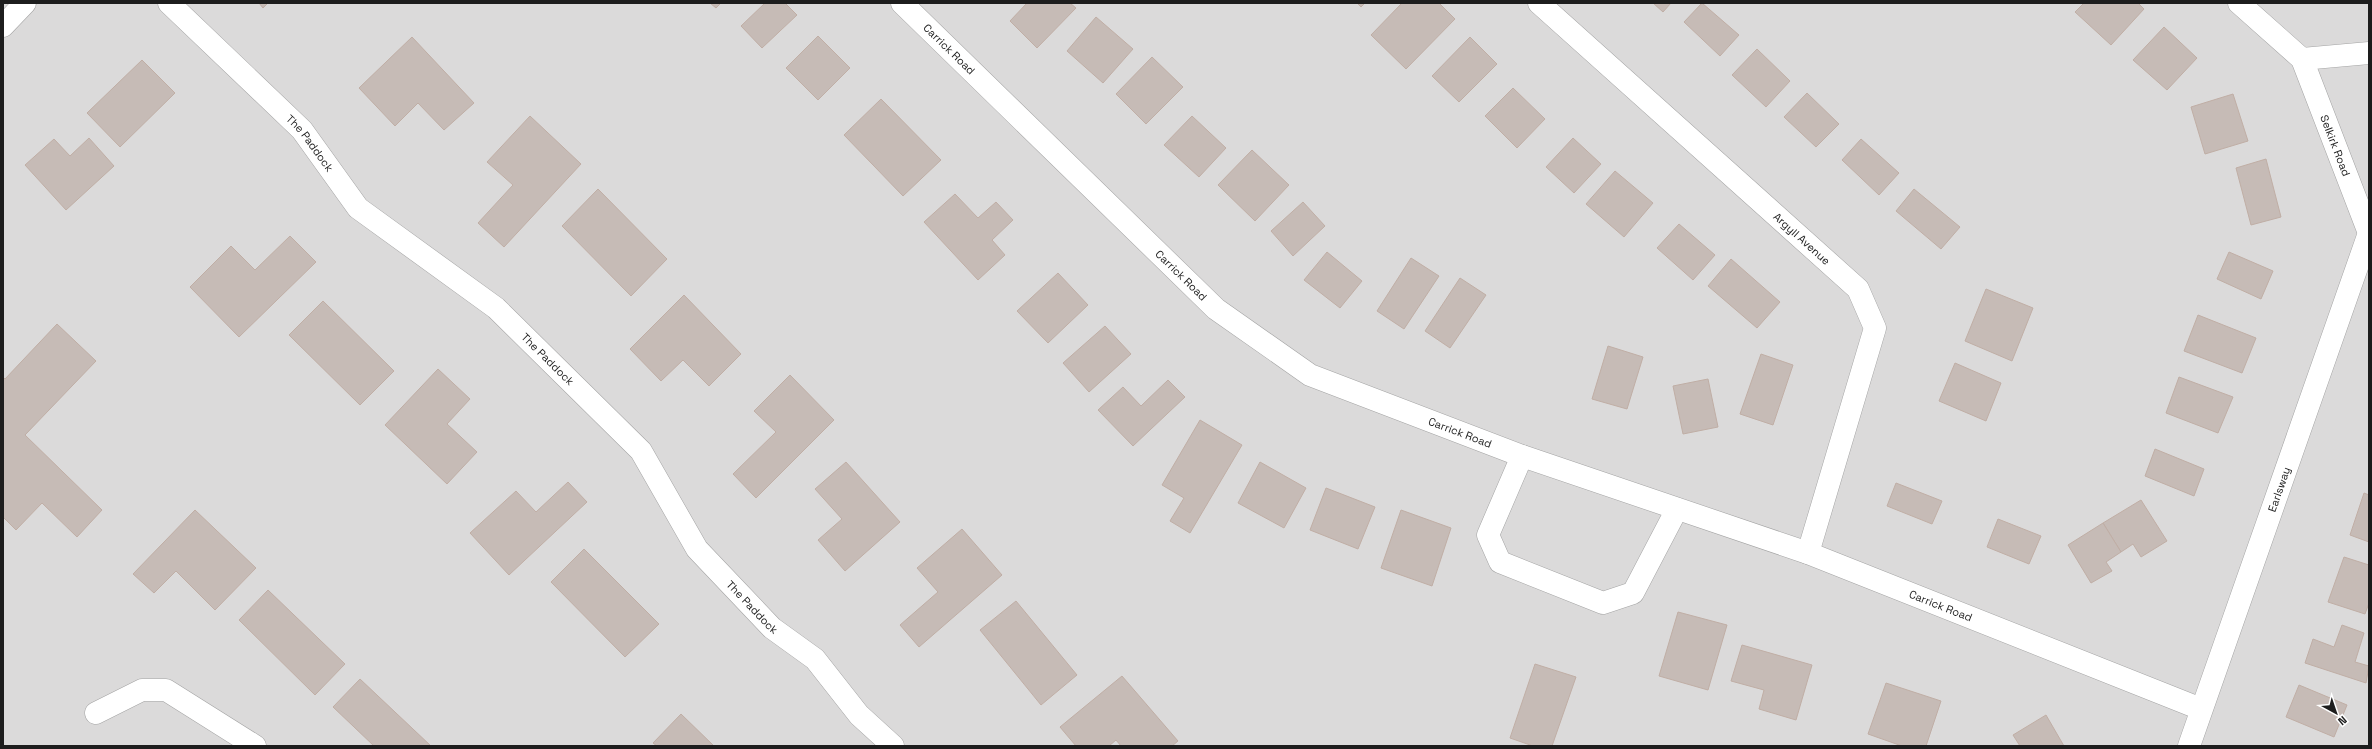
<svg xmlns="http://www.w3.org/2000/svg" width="2372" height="749" font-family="'Space Grotesk',sans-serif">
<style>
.residential{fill:#dbdada}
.building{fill:#c6bbb6;stroke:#c0aea5}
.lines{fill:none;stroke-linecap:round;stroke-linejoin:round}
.street-casing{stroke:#a4a4a4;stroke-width:23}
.street{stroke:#fff;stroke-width:22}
.labels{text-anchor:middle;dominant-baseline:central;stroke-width:3;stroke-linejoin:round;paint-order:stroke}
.street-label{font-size:11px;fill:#1d1d1d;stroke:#fff}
</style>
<rect width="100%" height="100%" fill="#efe9e3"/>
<!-- residential -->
<rect class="residential" x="3" y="3" width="2366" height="743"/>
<!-- building -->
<g class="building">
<polygon points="259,3 268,3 263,8"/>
<polygon points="710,3 721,3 716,8"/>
<polygon points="765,3 785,3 797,15 762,48 741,26"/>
<polygon points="1027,3 1070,3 1076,8 1037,48 1010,21"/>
<polygon points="1357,3 1365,3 1361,7"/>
<polygon points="1402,3 1439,3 1455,19 1406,69 1371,35"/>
<polygon points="1653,3 1671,3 1663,12"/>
<polygon points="1702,3 1739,35 1720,56 1684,22"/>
<polygon points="2084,3 2138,3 2144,9 2111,45 2075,12"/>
<polygon points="1096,17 1133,49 1103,83 1067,51"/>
<polygon points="2164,27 2197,58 2167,90 2133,60"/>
<polygon points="818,36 850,68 818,100 786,68"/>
<polygon points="412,37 474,103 444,130 418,103 395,126 359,88"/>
<polygon points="1470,37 1497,64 1459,102 1432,76"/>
<polygon points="1757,49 1790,81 1766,107 1732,75"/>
<polygon points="1152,57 1183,87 1146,124 1116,94"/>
<polygon points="142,60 175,93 120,147 87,113"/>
<polygon points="1513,88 1545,119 1517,148 1485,116"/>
<polygon points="1807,93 1839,124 1816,147 1784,117"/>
<polygon points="2233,94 2248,141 2205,154 2191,107"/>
<polygon points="881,99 941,160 903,196 844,135"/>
<polygon points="530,116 581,164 504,247 478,223 513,185 487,162"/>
<polygon points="1192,116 1226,148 1199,177 1164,145"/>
<polygon points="89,138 114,166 66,210 25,165 54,139 70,156"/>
<polygon points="1573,138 1601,164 1574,193 1546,167"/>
<polygon points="1861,139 1899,173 1879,195 1842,160"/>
<polygon points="1252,150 1289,185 1255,221 1218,185"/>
<polygon points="2266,159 2281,217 2251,225 2236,168"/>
<polygon points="1615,171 1653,203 1624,237 1586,204"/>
<polygon points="598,189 667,259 631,296 562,226"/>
<polygon points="1914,189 1960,227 1941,249 1896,211"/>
<polygon points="955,194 978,218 996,202 1013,220 992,240 1005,255 978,280 924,222"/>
<polygon points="1303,202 1325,226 1293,256 1271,231"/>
<polygon points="1679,224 1715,255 1693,280 1657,248"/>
<polygon points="290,236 316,262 239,337 190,287 231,246 255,270"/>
<polygon points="1327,252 1362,281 1340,308 1304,280"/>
<polygon points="2229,252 2273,271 2261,299 2217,279"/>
<polygon points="1411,258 1439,276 1404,329 1377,311"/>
<polygon points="1731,259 1780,302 1757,328 1708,286"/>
<polygon points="1058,273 1088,305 1048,343 1017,311"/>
<polygon points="1460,278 1486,295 1450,348 1425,331"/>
<polygon points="1986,289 2033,308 2012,361 1965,341"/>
<polygon points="684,295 741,354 709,386 683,360 661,381 630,349"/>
<polygon points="323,301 394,371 360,405 289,335"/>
<polygon points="2198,315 2256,338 2242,373 2184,351"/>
<polygon points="57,324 96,361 25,435 102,510 77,537 42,503 16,530 3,517 3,377 5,379"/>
<polygon points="1105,326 1131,354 1089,392 1063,363"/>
<polygon points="1608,346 1643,357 1627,409 1592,399"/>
<polygon points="1761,354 1793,365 1773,425 1740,414"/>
<polygon points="1955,363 2001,383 1986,421 1939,401"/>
<polygon points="438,369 470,399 447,424 477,452 447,484 385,425"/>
<polygon points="790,375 834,420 756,498 733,474 776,432 754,411"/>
<polygon points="2179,377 2233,397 2218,433 2166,413"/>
<polygon points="1708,379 1718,427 1683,434 1673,386"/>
<polygon points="1168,380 1185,397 1133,446 1098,410 1123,387 1141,406"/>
<polygon points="1200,420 1242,445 1190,533 1170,521 1184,498 1162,485"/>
<polygon points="2155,449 2204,469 2194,496 2145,476"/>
<polygon points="846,462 900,522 845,571 818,540 842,519 815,489"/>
<polygon points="1260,462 1306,488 1284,528 1238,503"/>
<polygon points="568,482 587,502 509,575 470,533 516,491 536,512"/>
<polygon points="1896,483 1942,501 1932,524 1887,506"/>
<polygon points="1326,488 1375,507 1358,549 1310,530"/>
<polygon points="2364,493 2369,495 2369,542 2350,535"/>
<polygon points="2141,500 2167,541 2141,557 2133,544 2121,552 2103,523"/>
<polygon points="195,510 256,568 215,610 176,571 154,593 133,574"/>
<polygon points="1401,510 1451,528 1432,586 1381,568"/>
<polygon points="1998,519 2041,536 2029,564 1987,547"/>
<polygon points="2103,523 2121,552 2106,562 2112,571 2091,583 2068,545"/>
<polygon points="962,529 1002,575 919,647 900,625 938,592 917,568"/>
<polygon points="584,549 659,624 625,657 551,582"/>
<polygon points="2344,557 2369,565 2369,603 2365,614 2328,602"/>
<polygon points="268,590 345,664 315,695 239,620"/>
<polygon points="1016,601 1077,675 1041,705 980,630"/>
<polygon points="1678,612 1727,625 1708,690 1659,676"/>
<polygon points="2342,625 2364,633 2355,662 2369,666 2366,683 2305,663 2313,639 2334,647"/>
<polygon points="1742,645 1812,665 1796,720 1759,709 1764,690 1731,681"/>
<polygon points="1535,664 1576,677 1552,746 1533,746 1510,738"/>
<polygon points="1122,676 1178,741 1172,746 1121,746 1116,740 1109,746 1076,746 1060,727"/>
<polygon points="360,679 431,746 374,746 333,707"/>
<polygon points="1886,683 1941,701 1926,746 1902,746 1868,734"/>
<polygon points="2299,685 2347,705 2334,737 2286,717"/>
<polygon points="681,714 714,746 657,746 653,743"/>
<polygon points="2046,715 2064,746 2020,746 2013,735"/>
</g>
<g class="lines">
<defs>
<g id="street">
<path id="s1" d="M169,3l133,127 56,78 138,100 145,143 56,98 75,79 43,31 44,56 34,31"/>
<path id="s2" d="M902,3l314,306 94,66 212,81 286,97 393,156"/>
<path id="s3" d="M1539,3l319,286 17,39 -67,225"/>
<path id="s4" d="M2239,3l63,56 67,174"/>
<polyline points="3,26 25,3"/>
<polyline points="2302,59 2369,53"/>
<polyline points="1522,456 1488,535 1500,562 1603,603 1633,593 1677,509"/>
<polyline points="96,713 142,690 166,690 255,746"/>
<path id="s5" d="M2189,746l180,-513"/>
</g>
</defs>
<!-- street casing -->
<use href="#street" class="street-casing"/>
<!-- street -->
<use href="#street" class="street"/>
</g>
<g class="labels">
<!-- street labels -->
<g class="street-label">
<text stroke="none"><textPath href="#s2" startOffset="66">Carrick Road</textPath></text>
<text stroke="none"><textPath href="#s1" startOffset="199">The Paddock</textPath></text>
<text stroke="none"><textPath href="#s4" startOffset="177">Selkirk Road</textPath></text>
<text stroke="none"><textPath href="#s3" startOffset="353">Argyll Avenue</textPath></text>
<text stroke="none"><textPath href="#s2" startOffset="390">Carrick Road</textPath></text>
<text stroke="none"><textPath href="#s1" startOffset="523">The Paddock</textPath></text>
<text stroke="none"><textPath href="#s2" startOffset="714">Carrick Road</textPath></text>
<text stroke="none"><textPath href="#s5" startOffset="272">Earlsway</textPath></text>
<text stroke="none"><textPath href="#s1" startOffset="847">The Paddock</textPath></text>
<text stroke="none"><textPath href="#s2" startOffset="1225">Carrick Road</textPath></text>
</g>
</g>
<!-- border -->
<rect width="2372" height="749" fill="none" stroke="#1d1d1d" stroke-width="8"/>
<!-- north arrow -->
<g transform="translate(2336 713) rotate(140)" stroke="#ffffff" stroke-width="3" paint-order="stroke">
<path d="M0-3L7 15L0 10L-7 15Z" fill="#1d1d1d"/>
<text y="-6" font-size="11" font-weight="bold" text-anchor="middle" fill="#1d1d1d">N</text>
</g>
</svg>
